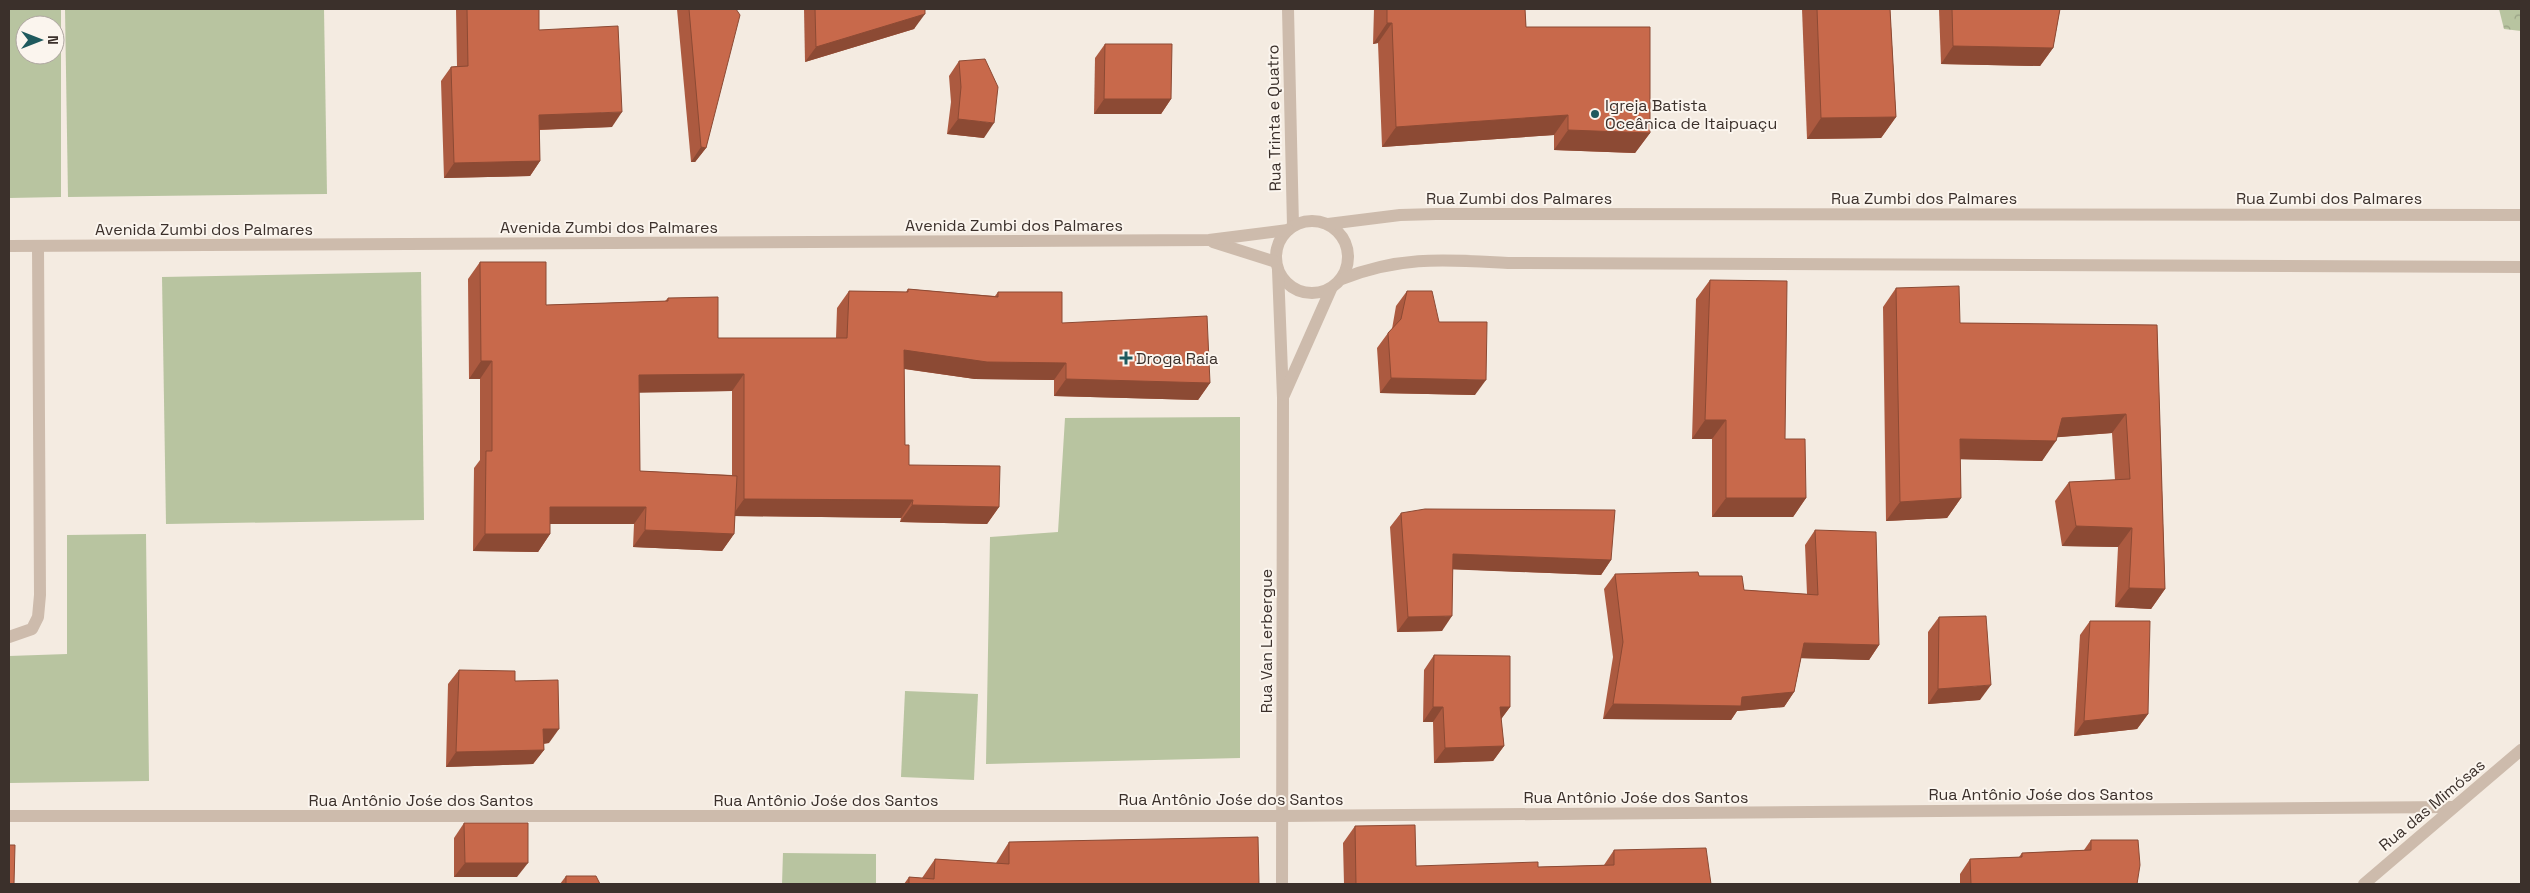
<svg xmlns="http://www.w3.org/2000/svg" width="2530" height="893" font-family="'Space Grotesk',sans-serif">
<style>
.green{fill:#b8c4a0;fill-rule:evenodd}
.forest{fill:url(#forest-crowns)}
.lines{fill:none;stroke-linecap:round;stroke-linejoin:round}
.minor{stroke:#cdbbac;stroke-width:12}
.tertiary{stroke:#cdbbac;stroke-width:12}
.wall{fill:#ac5a40;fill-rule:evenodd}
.shaded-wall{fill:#8c4a34}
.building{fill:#c8694b;stroke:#8c4a34}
.poi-dot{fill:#1f5a5e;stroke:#fbf5ee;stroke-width:2}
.labels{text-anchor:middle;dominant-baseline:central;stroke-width:4;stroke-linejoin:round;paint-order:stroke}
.poi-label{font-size:16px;fill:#3b302b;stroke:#fbf5ee;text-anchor:start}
.street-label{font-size:16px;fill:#3b302b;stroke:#fbf5ee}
</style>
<defs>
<pattern id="forest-crowns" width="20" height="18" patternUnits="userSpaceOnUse" patternTransform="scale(1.25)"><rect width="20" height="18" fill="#b8c4a0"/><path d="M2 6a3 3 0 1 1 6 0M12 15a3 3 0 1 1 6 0" fill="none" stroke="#97a083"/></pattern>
</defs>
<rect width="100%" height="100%" fill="#f4ebe1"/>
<!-- green -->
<g class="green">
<path d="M9,9h52v188l-52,1zM25,25h30v30h-30z"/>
<polygon points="65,9 324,9 327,194 68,197"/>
<polygon points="421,272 424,520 166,524 162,277"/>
<polygon points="1240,417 1240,758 986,764 990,537 1058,532 1065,418"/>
<polygon points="146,534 149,781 9,783 9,656 67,654 67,535"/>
<polygon points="905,691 978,694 974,780 901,777"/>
<polygon points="783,853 876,854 876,884 782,884"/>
</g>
<!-- forest -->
<polygon class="forest" points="2499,9 2521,9 2521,31 2504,29"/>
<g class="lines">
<!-- minor -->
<polyline class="minor" points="9,637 32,629 38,617 40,595 38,246"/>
<!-- tertiary -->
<g class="tertiary">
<polyline points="1288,9 1293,226"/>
<circle cx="1312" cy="257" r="36"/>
<polyline points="1328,224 1400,215 1436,214 2521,215"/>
<polyline points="1213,242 1276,262"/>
<polyline points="9,246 1209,240 1288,230"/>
<polyline points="1278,270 1283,398 1282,884"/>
<path d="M1342,279c60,-24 106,-19 169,-16l1010,4"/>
<polyline points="1284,395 1331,289"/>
<polyline points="9,816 1282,816 2453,807"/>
<polyline points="2364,884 2521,750"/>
</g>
</g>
<!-- wall -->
<g class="wall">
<polygon points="456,9 539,9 539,30 612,127 540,130 540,161 530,176 444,178 441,81 451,67 457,66"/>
<polygon points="677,9 736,9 706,148 695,162 691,162"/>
<polygon points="804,9 925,9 914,29 805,62"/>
<polygon points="1374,9 1525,9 1526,27 1650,133 1635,153 1554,150 1554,135 1382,147 1378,43 1373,44"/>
<polygon points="1802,9 1890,9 1896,117 1881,138 1807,139"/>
<polygon points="1939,9 2060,9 2053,48 2040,66 1941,64"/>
<polygon points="1105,44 1171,99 1161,114 1094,114 1095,58"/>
<polygon points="959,61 984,138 947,134 951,102 949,76"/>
<path d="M480,262l66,43 119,-4 3,-3 50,40h118l1,-30 12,-17 57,1 2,-3 87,7 3,-4 64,31 148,60 -12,17 -144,-4v-16l-79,-1 -71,-10 1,76 4,20 90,42 -12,17 -87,-2 1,-4 -166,-2 -1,18 -12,17 -89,-4 1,-23h-84v10l-12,18 -65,-1 1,-83 6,-8v-81h-11l-1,-100zM732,391v84l-92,-4 -1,-79z"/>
<polygon points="1710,280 1785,439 1806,498 1793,517 1712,517 1712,439 1692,439 1696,299"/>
<polygon points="1896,288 1960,323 2157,325 2165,589 2151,609 2115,607 2118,547 2062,546 2055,501 2069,482 2115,480 2112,433 2057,437 2042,461 1960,459 1961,498 1947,518 1886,521 1883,307"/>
<polygon points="1407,291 1439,322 1475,395 1380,393 1377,348 1388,333 1392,329 1396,306"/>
<polygon points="1401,513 1611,560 1601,575 1453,569 1442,631 1397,632 1390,527"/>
<polygon points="1815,530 1879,645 1869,660 1801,658 1794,692 1784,707 1737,711 1731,720 1603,719 1613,657 1604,589 1615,574 1699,576 1744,590 1807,594 1805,545"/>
<polygon points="1939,617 1980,700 1928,704 1928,632"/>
<polygon points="2090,621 2148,714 2137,729 2074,736 2080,635"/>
<polygon points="1434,655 1510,707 1501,719 1504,746 1493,761 1434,763 1433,722 1423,722 1424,670"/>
<polygon points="459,670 549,743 544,744 544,750 533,764 446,767 448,684"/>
<polygon points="464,823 517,877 454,877 454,838"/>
<polygon points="1355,826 1416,866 1538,867 1604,865 1614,850 1711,884 1344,884 1343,843"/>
<polygon points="2091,840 2137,884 1960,884 1960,874 1970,859 2019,857 2022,853 2084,850"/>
<polygon points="1009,842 1259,884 904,884 909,877 922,878 935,859 996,863"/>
<polygon points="566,876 600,884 560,884"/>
</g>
<!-- shaded-wall -->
<g class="shaded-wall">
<polygon points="925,14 914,29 805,62 816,47"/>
<polygon points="1387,23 1392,23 1378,43 1373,44"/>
<polygon points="1953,46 2053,48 2040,66 1941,64"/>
<polygon points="1104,99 1171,99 1161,114 1094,114"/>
<polygon points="622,112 612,127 529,130 539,115"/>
<polygon points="1568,115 1554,135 1382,147 1396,127"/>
<polygon points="1896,117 1881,138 1807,139 1821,118"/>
<polygon points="958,119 994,123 984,138 947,134"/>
<polygon points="1568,130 1650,133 1635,153 1554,150"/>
<polygon points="701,147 706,148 695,162 691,162"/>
<polygon points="540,161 530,176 444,178 454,163"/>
<polygon points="904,350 1066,363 1054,380 975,379 892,367"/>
<polygon points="481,361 492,361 480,379 469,379"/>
<polygon points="744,374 732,391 627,393 639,375"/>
<polygon points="1391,378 1486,380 1475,395 1380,393"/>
<polygon points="1066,379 1210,383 1198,400 1054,396"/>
<polygon points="2126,414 2112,433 2048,438 2062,418"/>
<polygon points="1705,420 1726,420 1712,439 1692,439"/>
<polygon points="1960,439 2056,441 2042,461 1947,459"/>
<polygon points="1726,498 1806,498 1793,517 1712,517"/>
<polygon points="1961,498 1947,518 1886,521 1900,502"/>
<polygon points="744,499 913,500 901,518 732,516"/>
<polygon points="912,505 999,507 987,524 900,522"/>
<polygon points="550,507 646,507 634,524 538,524"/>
<polygon points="2076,526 2132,528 2118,547 2062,546"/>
<polygon points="645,530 734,534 722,551 633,547"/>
<polygon points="485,534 550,534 538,552 473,551"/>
<polygon points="1453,554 1611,560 1601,575 1443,569"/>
<polygon points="2129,588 2165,589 2151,609 2115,607"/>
<polygon points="1452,616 1442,631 1397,632 1408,617"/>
<polygon points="1804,643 1879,645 1869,660 1794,658"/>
<polygon points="1991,685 1980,700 1928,704 1938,689"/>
<polygon points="1794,692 1784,707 1737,711 1731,720 1603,719 1613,704 1742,697"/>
<polygon points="1433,707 1443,707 1433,722 1423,722"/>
<polygon points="1500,707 1510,707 1499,722"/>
<polygon points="2148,714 2137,729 2074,736 2084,721"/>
<polygon points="543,729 559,729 549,743 533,744"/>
<polygon points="1504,746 1493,761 1434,763 1445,748"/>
<polygon points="544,750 533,764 446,767 456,752"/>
<polygon points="465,863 528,863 517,877 454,877"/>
</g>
<!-- building -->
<g class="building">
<polygon points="467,9 539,9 539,30 618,26 622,112 539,115 540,161 454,163 451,67 468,66"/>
<polygon points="689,9 736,9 740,15 706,148 701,147"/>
<polygon points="815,9 925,9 925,14 816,47"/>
<polygon points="1387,9 1525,9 1526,27 1650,27 1650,133 1568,130 1568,115 1396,127 1392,23 1387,23"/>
<polygon points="1817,9 1890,9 1896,117 1821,118"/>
<polygon points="1952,9 2060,9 2053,48 1953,46"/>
<polygon points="1105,44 1172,44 1171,99 1104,99"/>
<polygon points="985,59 998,87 994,123 958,119 961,87 959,61"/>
<polygon points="480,262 546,262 546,305 668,301 668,298 718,297 718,338 847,338 849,291 908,292 908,289 998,297 998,292 1062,292 1062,323 1207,316 1210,383 1066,379 1066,363 987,362 904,350 905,445 909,445 909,465 1000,466 999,507 912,505 913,500 744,499 744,374 639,375 640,471 737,476 734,534 645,530 646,507 550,507 550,534 485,534 486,451 492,451 492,361 481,361"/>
<polygon points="1710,280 1787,281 1785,439 1805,439 1806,498 1726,498 1726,420 1705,420"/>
<polygon points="1959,286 1960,323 2157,325 2165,589 2129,588 2132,528 2076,526 2069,482 2130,479 2126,414 2062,418 2056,441 1960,439 1961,498 1900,502 1896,288"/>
<polygon points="1407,291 1432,291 1439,322 1487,322 1486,380 1391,378 1388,333 1401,319"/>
<polygon points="1425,509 1615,510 1611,560 1453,554 1452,616 1408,617 1401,513"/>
<polygon points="1815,530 1876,532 1879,645 1804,643 1794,692 1742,697 1741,706 1613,704 1623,642 1615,574 1698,572 1699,576 1742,576 1744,590 1818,595"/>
<polygon points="1986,616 1991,685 1938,689 1939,617"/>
<polygon points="2090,621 2150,621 2148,714 2084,721"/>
<polygon points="1434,655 1510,656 1510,707 1500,707 1504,746 1445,748 1443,707 1433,707"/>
<polygon points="459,670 515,671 515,681 558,680 559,729 543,729 544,750 456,752"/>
<polygon points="464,823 528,823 528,863 465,863"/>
<polygon points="1415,825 1416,866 1538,862 1538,867 1614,865 1614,850 1706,848 1711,884 1356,884 1355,826"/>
<polygon points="1258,837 1259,884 909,884 909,877 934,879 935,859 1009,864 1009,842"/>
<polygon points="2091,840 2138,840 2140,865 2137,884 1971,884 1970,859 2022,857 2022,853 2091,850"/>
<polygon points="9,845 15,845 14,884 9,884"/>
<polygon points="566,876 596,876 600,884 566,884"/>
</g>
<!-- markers -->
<g class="poi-dot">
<circle cx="1595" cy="114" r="5"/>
<path d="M1123.5 350.5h5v5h5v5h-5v5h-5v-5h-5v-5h5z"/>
</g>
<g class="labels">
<!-- poi labels -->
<g class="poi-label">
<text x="1605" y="105">Igreja Batista<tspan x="1605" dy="18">Oceânica de Itaipuaçu</tspan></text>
<text x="1136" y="358">Droga Raia</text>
</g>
<!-- street labels -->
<g class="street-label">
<text transform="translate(1274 118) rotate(-91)">Rua Trinta e Quatro</text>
<text x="1519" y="198">Rua Zumbi dos Palmares</text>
<text x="1924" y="198">Rua Zumbi dos Palmares</text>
<text x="2329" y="198">Rua Zumbi dos Palmares</text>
<text x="1014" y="225">Avenida Zumbi dos Palmares</text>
<text x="609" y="227">Avenida Zumbi dos Palmares</text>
<text x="204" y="229">Avenida Zumbi dos Palmares</text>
<text transform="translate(1266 641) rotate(-90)">Rua Van Lerbergue</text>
<text x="2041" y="794">Rua Antônio Jośe dos Santos</text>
<text x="1636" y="797">Rua Antônio Jośe dos Santos</text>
<text x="1231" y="799">Rua Antônio Jośe dos Santos</text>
<text x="421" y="800">Rua Antônio Jośe dos Santos</text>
<text x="826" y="800">Rua Antônio Jośe dos Santos</text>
<text transform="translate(2432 805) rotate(-40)">Rua das Mimósas</text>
</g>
</g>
<!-- border -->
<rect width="2530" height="893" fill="none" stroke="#3b302b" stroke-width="20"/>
<!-- north arrow -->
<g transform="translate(40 40) rotate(90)"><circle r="24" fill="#fbf5ee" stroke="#aea6a0"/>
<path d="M0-4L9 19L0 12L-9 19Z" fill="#1f5a5e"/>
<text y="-8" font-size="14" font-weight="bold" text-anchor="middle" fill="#3b302b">N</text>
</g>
</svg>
